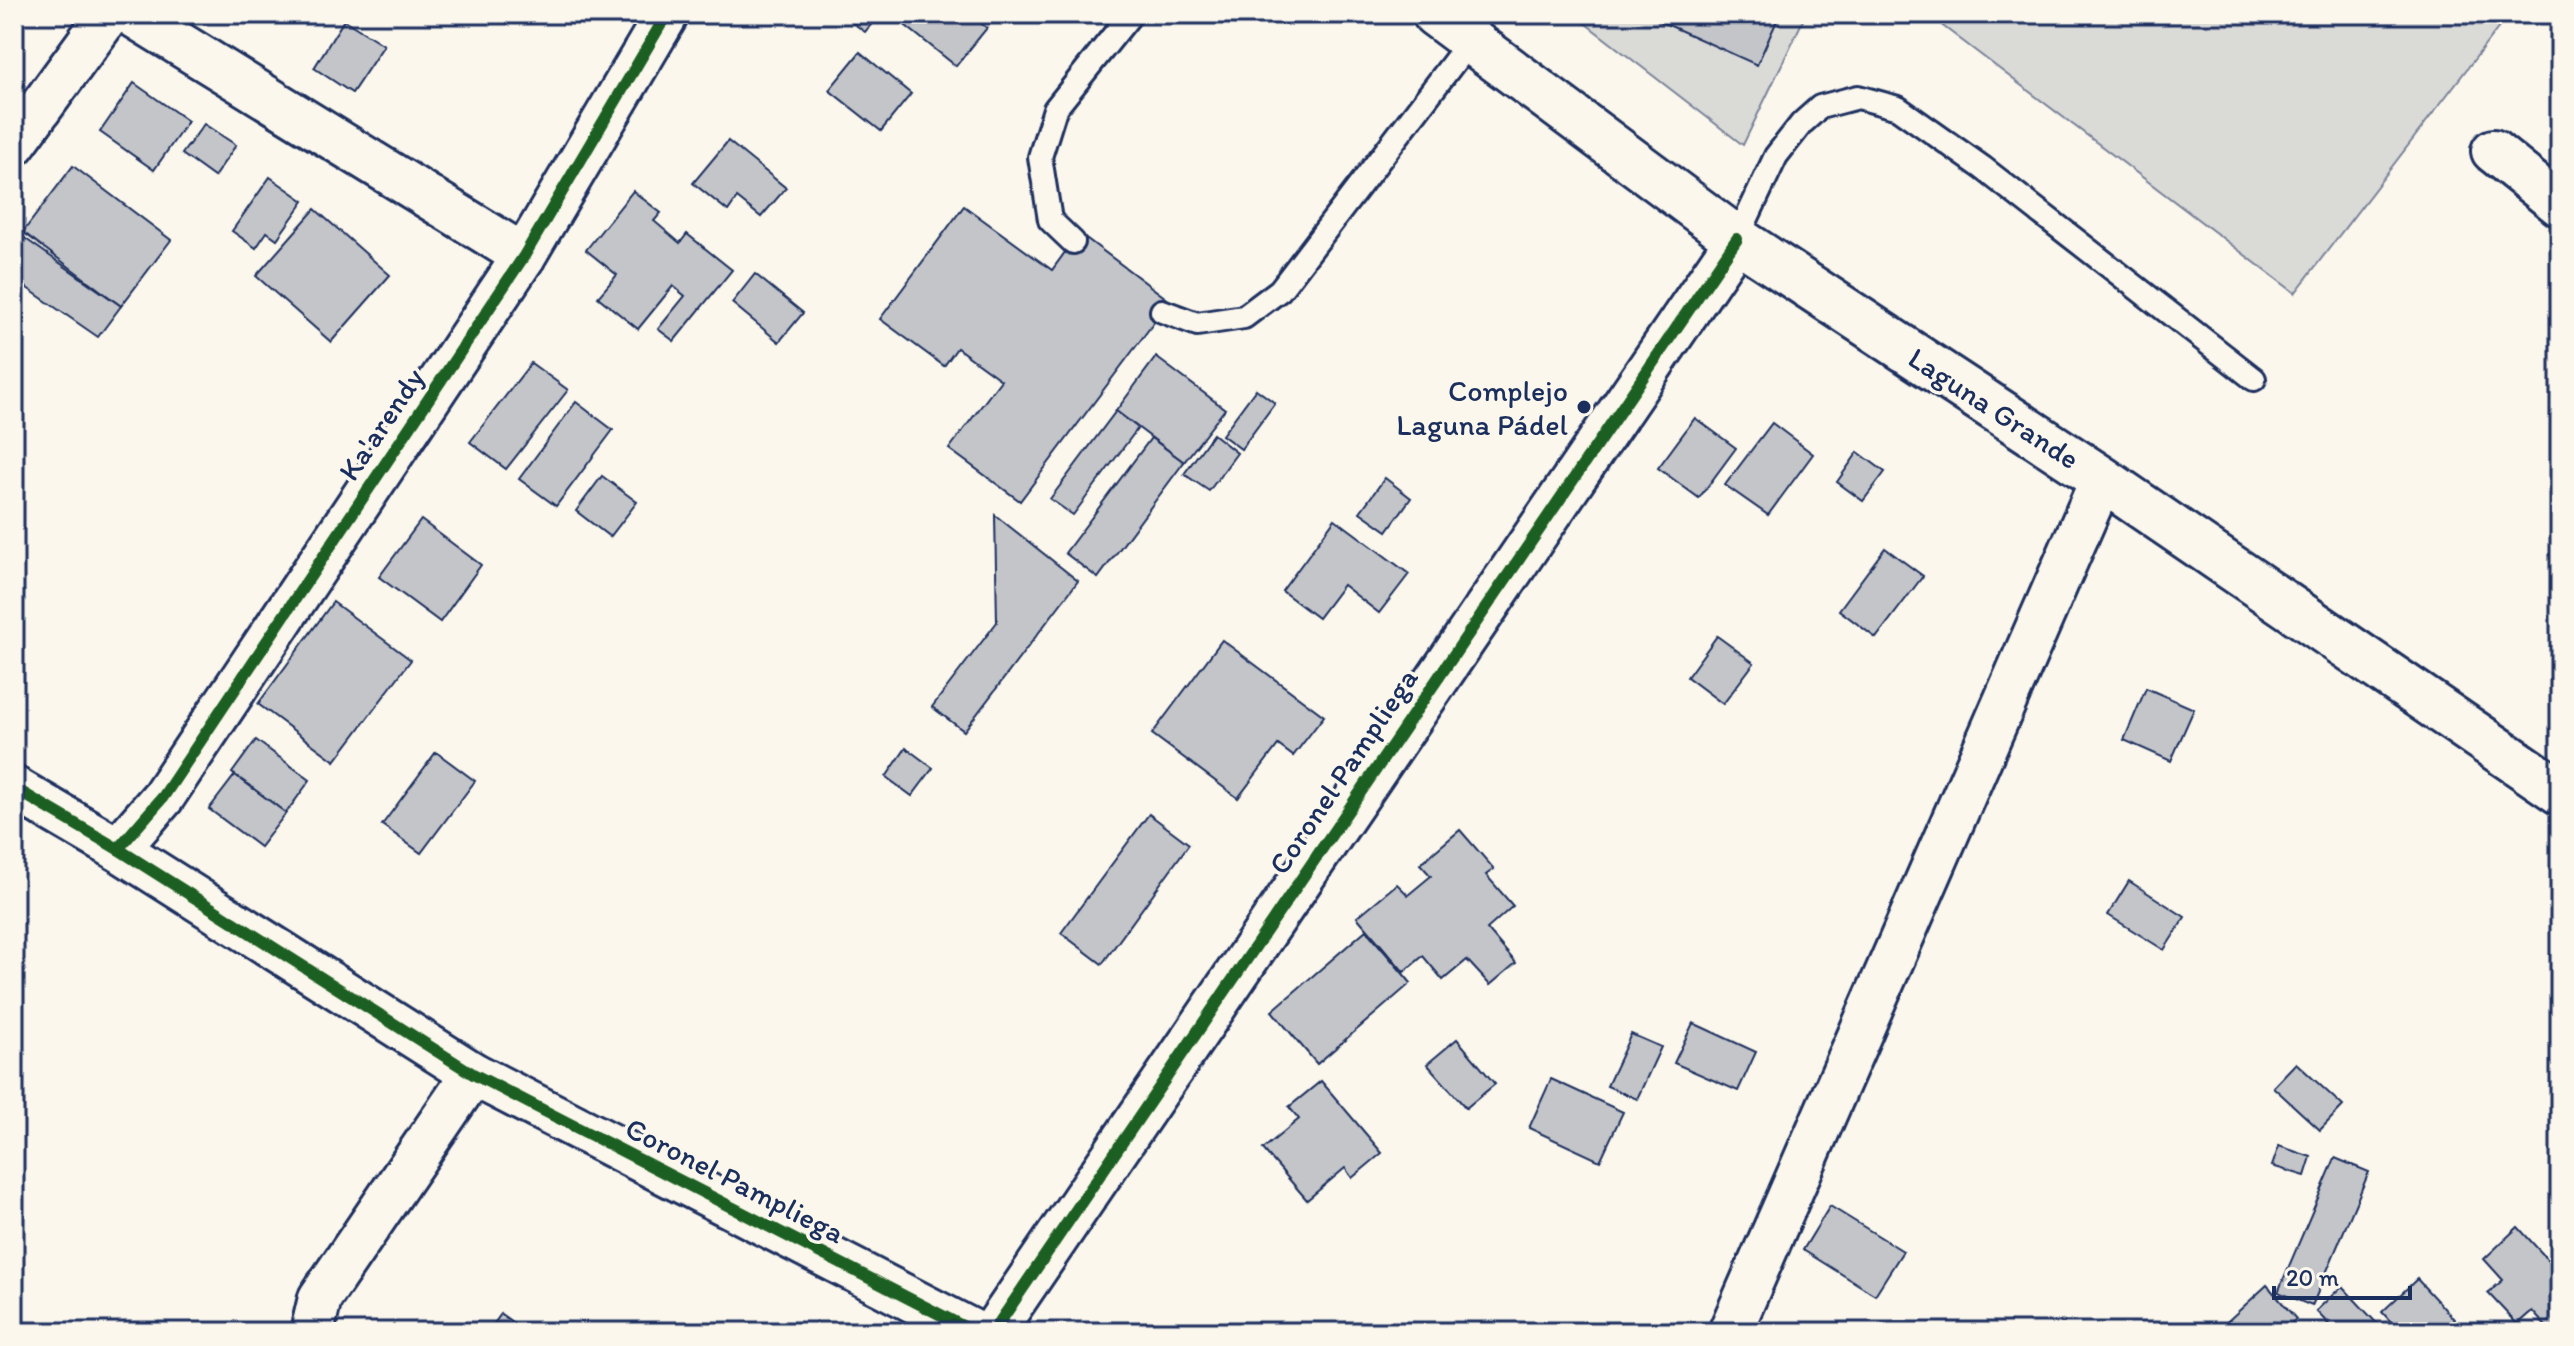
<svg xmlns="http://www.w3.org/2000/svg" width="2574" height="1346" font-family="Itim,sans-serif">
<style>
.green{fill:#dadad7;stroke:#7a849a;stroke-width:2}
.building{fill:#c3c5c9;stroke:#1b2f5e;stroke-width:2}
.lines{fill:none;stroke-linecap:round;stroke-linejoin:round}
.lane-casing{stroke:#1b2f5e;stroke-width:28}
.street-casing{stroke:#1b2f5e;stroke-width:48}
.secondary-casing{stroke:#1b2f5e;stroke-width:50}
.lane{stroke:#fbf7ec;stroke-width:22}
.street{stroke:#fbf7ec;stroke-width:42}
.secondary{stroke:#fbf7ec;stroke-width:44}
.cycleway-casing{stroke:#fbf7ec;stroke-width:17}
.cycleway{stroke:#1b5e20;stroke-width:12}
.poi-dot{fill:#1b2f5e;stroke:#fbf7ec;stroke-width:3}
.labels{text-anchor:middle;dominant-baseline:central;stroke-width:7;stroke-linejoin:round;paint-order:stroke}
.poi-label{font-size:30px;fill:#1b2f5e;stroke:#fbf7ec;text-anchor:end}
.street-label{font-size:30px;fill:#1b2f5e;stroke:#fbf7ec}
</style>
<rect width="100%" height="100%" fill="#fbf7ec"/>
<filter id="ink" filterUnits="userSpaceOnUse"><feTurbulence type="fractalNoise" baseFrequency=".0125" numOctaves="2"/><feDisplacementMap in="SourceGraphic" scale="16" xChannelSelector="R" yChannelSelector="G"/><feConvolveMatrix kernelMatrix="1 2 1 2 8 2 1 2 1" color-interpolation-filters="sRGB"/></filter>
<g filter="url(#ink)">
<!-- green -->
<g class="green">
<polygon points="1573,14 1806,14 1743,145"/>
<polygon points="1927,14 2509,14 2295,293"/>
</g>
<!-- building -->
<g class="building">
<polygon points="841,14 880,14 865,32"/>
<polygon points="891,14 969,14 987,28 956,66"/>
<polygon points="1644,14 1780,14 1757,65"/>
<polygon points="344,20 384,45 352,93 314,68"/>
<polygon points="860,52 911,94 881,131 829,90"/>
<polygon points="134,83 188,121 154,170 100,132"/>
<polygon points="204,124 236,145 214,177 182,154"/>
<polygon points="728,141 786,188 761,217 737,198 728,211 693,183"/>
<polygon points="73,166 171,240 121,306 23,232"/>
<polygon points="270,177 304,201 277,239 267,232 256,248 232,231"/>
<polygon points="633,191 661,213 654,221 680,243 687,234 732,270 674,341 658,329 685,296 673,286 638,329 598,297 617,275 586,250"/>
<polygon points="964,206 1052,270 1079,233 1170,301 1020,501 949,449 1001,380 957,348 944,366 880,319"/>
<polygon points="315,209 390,275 331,342 256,276"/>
<polygon points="23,237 121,306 98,337 14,279 14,251"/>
<polygon points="755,274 803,313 779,342 732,303"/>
<polygon points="1156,357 1225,409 1184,462 1116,411"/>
<polygon points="531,363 568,390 506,469 470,442"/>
<polygon points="1256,389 1275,403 1241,449 1222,435"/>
<polygon points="576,402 613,430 556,506 519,479"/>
<polygon points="1116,411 1138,428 1073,515 1050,499"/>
<polygon points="1695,418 1736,448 1699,498 1658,468"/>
<polygon points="1772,423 1813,454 1768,515 1725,485"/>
<polygon points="1213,434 1237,453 1209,491 1184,474"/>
<polygon points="1151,438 1184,462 1098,578 1065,553"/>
<polygon points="1858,452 1885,472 1863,501 1837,482"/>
<polygon points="602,476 637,502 610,537 576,511"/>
<polygon points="1385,478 1411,498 1387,531 1360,512"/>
<polygon points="995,515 1078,581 964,731 932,707 997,622"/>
<polygon points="1335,519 1409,574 1379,613 1343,585 1318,618 1282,591"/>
<polygon points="421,520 481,565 440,622 379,577"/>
<polygon points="1885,548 1923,576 1876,638 1839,610"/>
<polygon points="333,602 411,660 335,761 258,704"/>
<polygon points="1717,636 1754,663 1723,704 1687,677"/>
<polygon points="1222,640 1324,716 1293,756 1278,745 1238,798 1152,734"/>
<polygon points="2146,688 2194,709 2171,761 2124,740"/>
<polygon points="256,740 310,780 286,813 232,773"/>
<polygon points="906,748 933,768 912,796 886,777"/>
<polygon points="436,752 475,781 421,853 382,825"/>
<polygon points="235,775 286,813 260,847 209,809"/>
<polygon points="1149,814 1189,844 1102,964 1061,933"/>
<polygon points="1460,830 1494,869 1486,875 1513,906 1487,929 1516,963 1490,985 1467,960 1443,980 1423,956 1404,972 1357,917 1397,884 1408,895 1431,876 1420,864"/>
<polygon points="2129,881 2185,917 2164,950 2108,915"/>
<polygon points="1366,930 1411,983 1317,1064 1272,1011"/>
<polygon points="1693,1023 1756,1052 1738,1091 1674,1063"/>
<polygon points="1631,1034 1661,1047 1637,1099 1607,1086"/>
<polygon points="1457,1039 1495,1084 1466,1108 1427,1064"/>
<polygon points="2296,1063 2343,1106 2320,1130 2273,1087"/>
<polygon points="1551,1079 1623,1112 1600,1161 1529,1128"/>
<polygon points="1321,1081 1382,1153 1352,1178 1345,1168 1307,1200 1263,1149 1299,1119 1289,1107"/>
<polygon points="2279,1146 2311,1157 2305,1176 2272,1166"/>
<polygon points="2335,1158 2369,1172 2312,1306 2278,1292"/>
<polygon points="1830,1206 1903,1251 1875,1295 1803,1250"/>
<polygon points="2518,1227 2560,1273 2560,1332 2551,1332 2532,1311 2517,1324 2488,1293 2503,1280 2484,1259"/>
<polygon points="2417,1279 2466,1332 2400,1332 2382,1312"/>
<polygon points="2267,1285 2296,1319 2282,1332 2220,1332 2218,1330"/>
<polygon points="2342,1286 2383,1330 2380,1332 2336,1332 2316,1311"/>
<polygon points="501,1314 522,1329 520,1332 488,1332"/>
</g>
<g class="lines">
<defs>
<g id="lane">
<polyline points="1737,239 1776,156 1802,123 1820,107 1858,97 1898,108 1983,168 2254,379"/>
<polyline points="1073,242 1050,220 1040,157 1055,109 1131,14"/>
<polyline points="1162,311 1197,324 1244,317 1280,290 1470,41"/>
</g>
<g id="street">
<polyline points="131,14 524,256"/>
<polyline points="14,144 109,14"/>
<polyline points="2493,151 2560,205"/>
<polyline points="14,788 118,849 473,1074 974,1332"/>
<polyline points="118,849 163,797 524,256 667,14"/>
<polyline points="312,1332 320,1298 473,1074"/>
<polyline points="993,1332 1737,239"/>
<polyline points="1730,1332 2102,479"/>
</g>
<polyline id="secondary" points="1435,14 1737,239 2102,479 2560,792"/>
</defs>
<!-- lane casing -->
<use href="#lane" class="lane-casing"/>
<!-- street casing -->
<use href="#street" class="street-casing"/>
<!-- secondary casing -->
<use href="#secondary" class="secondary-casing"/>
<!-- lane -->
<use href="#lane" class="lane"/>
<!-- street -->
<use href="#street" class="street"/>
<!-- secondary -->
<use href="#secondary" class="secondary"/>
<defs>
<g id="cycleway">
<polyline points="14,788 118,849 473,1074 974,1332"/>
<polyline points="118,849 163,797 524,256 667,14"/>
<polyline points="993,1332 1737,239"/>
</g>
</defs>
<!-- cycleway casing -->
<use href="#cycleway" class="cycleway-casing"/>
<!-- cycleway -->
<use href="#cycleway" class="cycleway"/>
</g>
</g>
<!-- markers -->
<circle class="poi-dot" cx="1584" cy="407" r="8"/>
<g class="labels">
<!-- poi labels -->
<g class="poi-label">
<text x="1568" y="390">Complejo<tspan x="1568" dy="34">Laguna Pádel</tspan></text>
</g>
<!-- street labels -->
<g class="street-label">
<text transform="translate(1994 408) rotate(33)">Laguna Grande</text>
<text transform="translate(381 424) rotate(-56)">Ka'arendy</text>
<text transform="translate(1343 771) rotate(-56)">Coronel Pampliega</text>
<text transform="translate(735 1180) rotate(27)">Coronel Pampliega</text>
</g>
</g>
<!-- margin -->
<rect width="2574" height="1346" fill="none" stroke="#fbf7ec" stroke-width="48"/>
<rect x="24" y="24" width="2526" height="1298" fill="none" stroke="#1b2f5e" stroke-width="3" filter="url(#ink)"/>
<!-- scale -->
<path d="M2274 1286v12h136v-12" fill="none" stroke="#1b2f5e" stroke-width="4"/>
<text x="2286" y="1286" font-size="24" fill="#1b2f5e" stroke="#fbf7ec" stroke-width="6" paint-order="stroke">20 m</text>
</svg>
